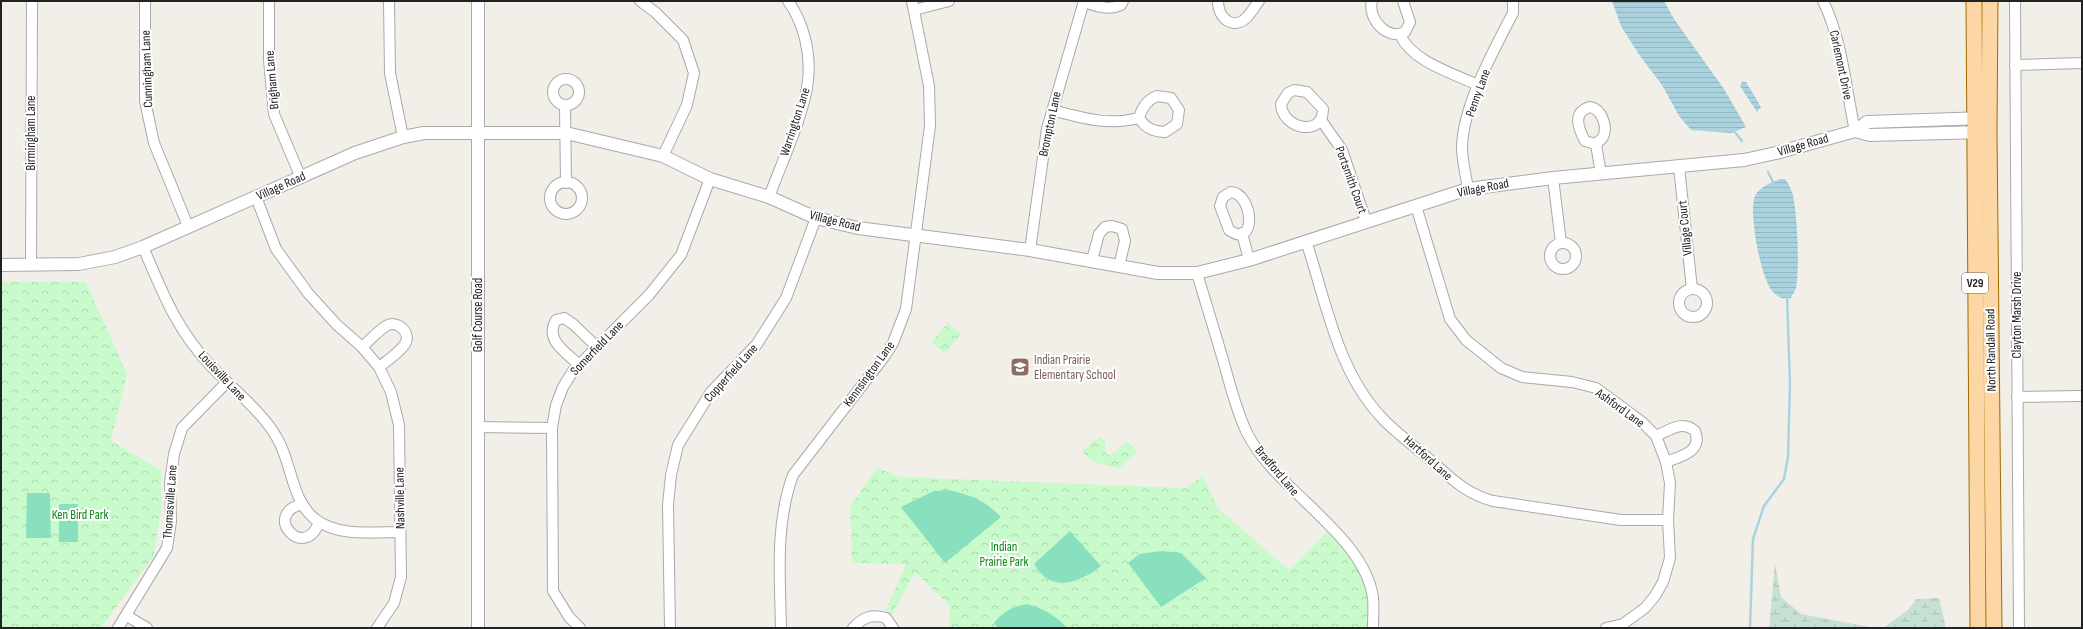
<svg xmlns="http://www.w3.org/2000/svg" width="2083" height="629" font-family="'Sofia Sans Condensed',sans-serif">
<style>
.wetland{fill:url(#wetland-marsh)}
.park{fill:url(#park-crowns)}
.pitch{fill:#88e0be}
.water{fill:url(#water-rules)}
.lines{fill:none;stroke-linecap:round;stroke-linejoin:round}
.stream{stroke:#aad3df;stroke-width:2.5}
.minor-casing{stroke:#a9a9a9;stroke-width:12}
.tertiary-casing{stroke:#a9a9a9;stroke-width:14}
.primary-casing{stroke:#a06b00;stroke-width:17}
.minor{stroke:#fff;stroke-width:10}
.tertiary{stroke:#fff;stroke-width:12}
.primary{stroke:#fcd6a4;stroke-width:15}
.labels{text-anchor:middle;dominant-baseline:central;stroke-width:4;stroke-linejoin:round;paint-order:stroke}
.shield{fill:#fff;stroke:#646464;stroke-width:1}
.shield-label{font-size:12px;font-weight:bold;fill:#222}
.street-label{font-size:13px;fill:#222;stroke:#fff}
.education-label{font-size:13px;fill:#785e54;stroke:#fff;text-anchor:start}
.park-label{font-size:13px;fill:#0c8416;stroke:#fff}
</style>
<defs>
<pattern id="wetland-marsh" width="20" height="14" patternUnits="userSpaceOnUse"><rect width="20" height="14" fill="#c6e0d4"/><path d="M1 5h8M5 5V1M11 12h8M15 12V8" fill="none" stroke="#aac0b6"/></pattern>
<pattern id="park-crowns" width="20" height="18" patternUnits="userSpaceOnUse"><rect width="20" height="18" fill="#c8facc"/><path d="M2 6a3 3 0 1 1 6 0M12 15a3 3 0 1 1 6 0" fill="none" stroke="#acd6af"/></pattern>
<pattern id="water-rules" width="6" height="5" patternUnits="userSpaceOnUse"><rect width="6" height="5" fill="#aad3df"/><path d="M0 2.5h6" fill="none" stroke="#92b5bf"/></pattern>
</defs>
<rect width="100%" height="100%" fill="#f2efe9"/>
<!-- wetland -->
<g class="wetland">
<polygon points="1775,564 1781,597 1801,614 1875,628 1769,628"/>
<polygon points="1939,598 1946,628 1883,628 1908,610 1916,599"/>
</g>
<!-- park -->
<g class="park">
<polygon points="1,282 86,282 127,374 111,441 161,470 161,511 153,557 101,628 1,628"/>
<polygon points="948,323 961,334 945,354 931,342"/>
<polygon points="1101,437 1105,441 1105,452 1108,455 1111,455 1127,441 1138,452 1119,469 1092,461 1082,452 1092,442"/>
<path d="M877,468l23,9 285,11 18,-12 15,32 71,62 38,-38c17,17 38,40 40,65 1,10 0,21 1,31h-419l1,-22 -35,-34 -23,43 -7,-4 21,-47 -54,-1 -2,-57z"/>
</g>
<!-- pitch -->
<g class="pitch">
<path d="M948,490c23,5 36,10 53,27l-56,46 -44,-56 33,-16z"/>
<polygon points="27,493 50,493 51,538 26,538"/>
<rect x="59" y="504" width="19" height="38"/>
<path d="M1070,531l31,35c-22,17 -50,28 -67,-2z"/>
<polygon points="1162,551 1181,553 1206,578 1161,607 1128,563 1140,554"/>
<path d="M1027,604c17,5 28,11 40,24h-69l-4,-5c9,-12 19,-16 33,-19z"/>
</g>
<!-- water -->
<g class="water">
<polygon points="1612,1 1664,1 1674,19 1724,89 1746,127 1731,133 1691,130 1679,116 1662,85 1640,56 1621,26"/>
<polygon points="1742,82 1746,82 1761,107 1757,112 1740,86"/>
<path d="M1780,179h5c4,5 6,10 8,16 4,18 7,75 3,93 -1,3 -4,7 -5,10 -7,1 -12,0 -17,-5 -13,-10 -26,-83 -19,-97 5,-10 16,-13 25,-17z"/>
</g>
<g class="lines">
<!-- stream -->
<g class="stream">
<polyline points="1733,130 1742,141"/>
<polyline points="1768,172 1774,184"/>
<polyline points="1750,628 1753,539 1764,506 1784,479 1788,457 1790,384 1787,296"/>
</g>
<defs>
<g id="minor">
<polyline points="145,1 145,101 154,143 188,226"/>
<polyline points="269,1 269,60 274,114 301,178"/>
<polyline points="389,1 390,73 403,137"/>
<polyline points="640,1 655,12 683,40 694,73 687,105 663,156"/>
<path d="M1218,1c0,18 16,30 29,16 5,-5 8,-11 12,-16"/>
<path d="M1372,1c-5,17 15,40 33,31l5,-10 -7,-21"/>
<path d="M1823,1c19,38 23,88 32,130"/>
<polyline points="2015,1 2019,628"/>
<path d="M1084,2c13,4 24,9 37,3l2,-4"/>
<polyline points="914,10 949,1"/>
<path d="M1400,35c13,27 52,38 78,50"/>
<polyline points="2015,65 2082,63"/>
<circle cx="566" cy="92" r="13"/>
<path d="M1294,90l13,2 16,17c0,29 -41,20 -42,-5l7,-11z"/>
<path d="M1157,96l14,2 8,12 -2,14 -12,8c-11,0 -20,-4 -26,-14 3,-11 8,-18 18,-22z"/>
<polyline points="565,105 566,183"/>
<path d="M1590,107c12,2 18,20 13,30 -1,2 -5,5 -7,7l-11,-3c-7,-13 -13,-29 5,-34z"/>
<path d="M1052,110c30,8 56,16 87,8"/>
<polyline points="1321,120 1342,150 1366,221"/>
<polyline points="1596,144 1601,174"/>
<polyline points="1679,167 1692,289"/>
<polyline points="1553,178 1561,243"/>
<circle cx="566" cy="198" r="16"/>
<path d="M1468,189c-2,-14 -6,-28 -6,-42 1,-42 32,-97 51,-134v-12"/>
<path d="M1231,192c23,2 26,58 -2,38l-9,-24 3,-9z"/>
<polyline points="256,197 276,249 308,293 336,324 362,347 379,367 391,392 399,425 401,577 394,603 377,628"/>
<path d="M769,197c12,-33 36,-84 39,-117 3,-26 -4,-57 -20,-79"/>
<polyline points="1416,206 1450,319 1466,340 1501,368 1522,377 1572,382 1596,388 1642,422 1656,436 1666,462 1670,483 1668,520 1670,558 1663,582 1655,596 1645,608 1623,624 1606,628"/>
<polyline points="1242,233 1249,260"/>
<path d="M1306,241c20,60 31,130 76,177 14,15 31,27 46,40 22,19 36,35 65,43l128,19h47"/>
<circle cx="1563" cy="256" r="13"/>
<path d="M143,247c20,46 32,80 67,118 21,23 52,46 67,73 15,25 14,62 38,81 23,18 58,13 85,13"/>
<polyline points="1030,250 1047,129 1084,1"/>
<polyline points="1092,260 1099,234 1105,227 1112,226 1122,229 1125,241 1119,266"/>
<polyline points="31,265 32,1"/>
<path d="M1197,273c9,31 19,62 28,94 6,22 12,45 22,66 29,58 118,102 126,165 1,9 0,20 0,30"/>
<circle cx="1693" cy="303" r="14"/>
<path d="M362,347c8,-7 16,-16 24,-21 11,-7 26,7 19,18 -6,9 -17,16 -26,23"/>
<path d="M579,365c-13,-13 -35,-25 -23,-45l8,-2 9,6 24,23"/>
<polyline points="2017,397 2082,396"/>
<polyline points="478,427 552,428"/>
<path d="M1656,436c14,-6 26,-16 39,-5 8,21 -14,25 -29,31"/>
<path d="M302,504c-41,11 3,58 17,18"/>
<polyline points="127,616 147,628"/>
<polyline points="118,628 167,548 171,521 170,482 174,454 182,428 227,382"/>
<polyline points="580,628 569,617 553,591 552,428 556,405 563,387 573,371 649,295 681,255 710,179"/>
<polyline points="670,628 668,505 671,475 678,445 711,392 757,344 786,298 816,218"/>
<path d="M781,628c-1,-51 -6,-104 12,-153l91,-118 9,-14 13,-34 24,-183 -1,-40 -17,-85"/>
<path d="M853,628c10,-11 19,-14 33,-10l7,10"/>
</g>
<g id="tertiary">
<polyline points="1855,131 1870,135 1983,132"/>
<polyline points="1,265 79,264 115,257 143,247 355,153 403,137 424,133 566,133 663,156 710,179 769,197 816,218 858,228 1030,250 1158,273 1197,273 1249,260 1468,189 1553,178 1744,160 1776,153 1855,131 1867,122 1984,118"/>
<polyline points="478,628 478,1"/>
</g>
<g id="primary">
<polyline points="1974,1 1978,628"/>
<polyline points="1990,1 1989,132 1994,628"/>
</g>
</defs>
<!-- minor casing -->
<use href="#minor" class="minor-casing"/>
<!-- tertiary casing -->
<use href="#tertiary" class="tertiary-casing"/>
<!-- primary casing -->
<use href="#primary" class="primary-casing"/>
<!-- minor -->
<use href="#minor" class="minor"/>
<!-- tertiary -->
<use href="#tertiary" class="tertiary"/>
<!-- primary -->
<use href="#primary" class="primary"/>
</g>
<!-- icons -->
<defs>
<symbol id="school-square" viewBox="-11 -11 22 22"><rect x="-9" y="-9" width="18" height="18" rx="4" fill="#8d6e63" stroke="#fff"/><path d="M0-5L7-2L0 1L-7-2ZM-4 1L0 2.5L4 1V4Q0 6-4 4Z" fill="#fff"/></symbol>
</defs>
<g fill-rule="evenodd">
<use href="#school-square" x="1009" y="356" width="22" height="22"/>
</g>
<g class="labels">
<!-- shield labels -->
<rect class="shield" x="1962" y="273" width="26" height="20" rx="3"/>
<g class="shield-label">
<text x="1975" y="283">V29</text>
</g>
<!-- street labels -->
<g class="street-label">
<text transform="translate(1841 65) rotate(78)">Carlemont Drive</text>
<text transform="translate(147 69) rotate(-92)">Cunningham Lane</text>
<text transform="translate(272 80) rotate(-95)">Brigham Lane</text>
<text transform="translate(1478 93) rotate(-70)">Penny Lane</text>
<text transform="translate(795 122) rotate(-72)">Warrington Lane</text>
<text transform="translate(1050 124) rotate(-78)">Brompton Lane</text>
<text transform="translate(31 133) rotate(-90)">Birmingham Lane</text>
<text transform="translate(1803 145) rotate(-16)">Village Road</text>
<text transform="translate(1351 180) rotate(70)">Portsmith Court</text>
<text transform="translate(281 186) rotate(-24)">Village Road</text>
<text transform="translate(1483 188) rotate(-11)">Village Road</text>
<text transform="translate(835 221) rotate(14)">Village Road</text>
<text transform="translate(1685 228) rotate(-96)">Village Court</text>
<text transform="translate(478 315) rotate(-90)">Golf Course Road</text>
<text transform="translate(2017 315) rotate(-90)">Clayton Marsh Drive</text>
<text transform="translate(597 348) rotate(-46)">Somerfield Lane</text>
<text transform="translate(1991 350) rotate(-91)">North Randall Road</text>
<text transform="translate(731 373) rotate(-48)">Copperfield Lane</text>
<text transform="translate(869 374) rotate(-54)">Kennsington Lane</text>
<text transform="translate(222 376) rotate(47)">Louisville Lane</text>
<text transform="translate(1620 408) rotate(36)">Ashford Lane</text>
<text transform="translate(1428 458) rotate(42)">Hartford Lane</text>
<text transform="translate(1277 471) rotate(50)">Bradford Lane</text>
<text transform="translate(400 498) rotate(-91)">Nashville Lane</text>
<text transform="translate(170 502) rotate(-86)">Thomasville Lane</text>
</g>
<!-- education labels -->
<g class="education-label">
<text x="1034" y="360">Indian Prairie<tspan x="1034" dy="15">Elementary School</tspan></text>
</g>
<!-- park labels -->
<g class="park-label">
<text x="80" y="515">Ken Bird Park</text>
<text x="1004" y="547">Indian<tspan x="1004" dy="15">Prairie Park</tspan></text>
</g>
</g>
<!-- border -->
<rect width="2083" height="629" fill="none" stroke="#222222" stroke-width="4"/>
</svg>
